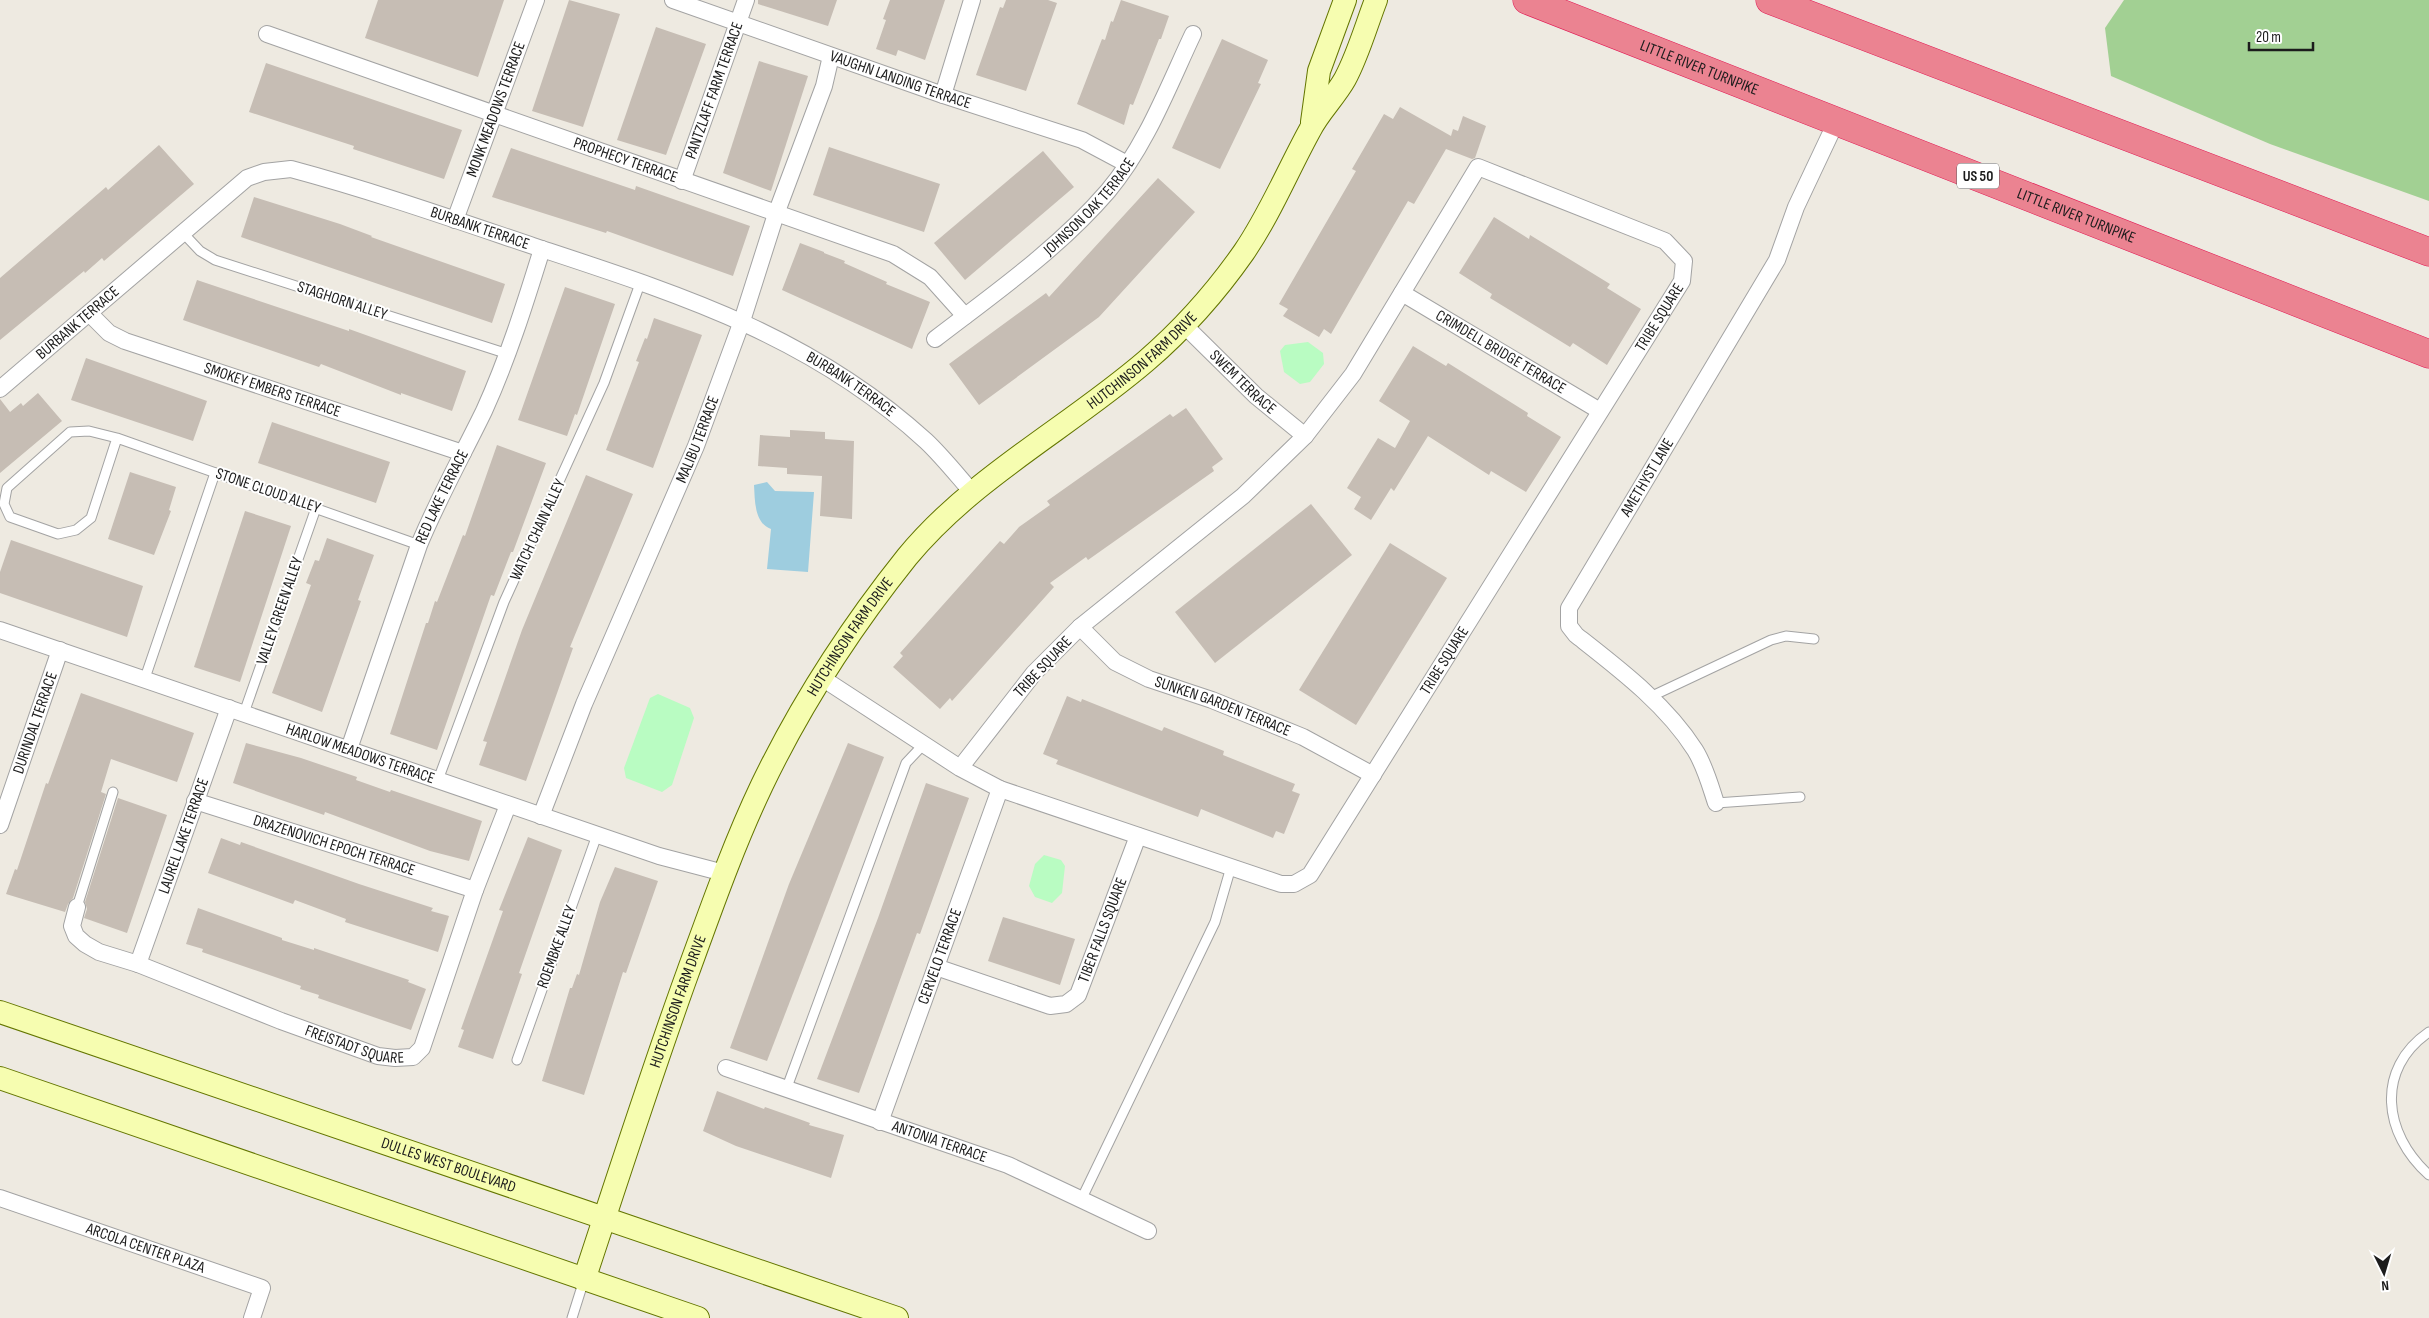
<svg xmlns="http://www.w3.org/2000/svg" width="2429" height="1318" font-family="'Sofia Sans Condensed',sans-serif">
<style>
.forest{fill:#a2d093}
.park{fill:#b9fcc2}
.water{fill:#9ecddf}
.building{fill:#c6bdb4}
.lines{fill:none;stroke-linecap:round;stroke-linejoin:round}
.lane-casing{stroke:#a3a3a3;stroke-width:11}
.street-casing{stroke:#a3a3a3;stroke-width:18}
.secondary-casing{stroke:#647600;stroke-width:24}
.highway-casing{stroke:#e11954;stroke-width:29}
.lane{stroke:#fff;stroke-width:9}
.street{stroke:#fff;stroke-width:16}
.secondary{stroke:#f6fdb0;stroke-width:22}
.highway{stroke:#eb8391;stroke-width:28}
.labels{text-anchor:middle;dominant-baseline:central;stroke-width:4;stroke-linejoin:round;paint-order:stroke}
.shield{fill:#fff;stroke:#606060;stroke-width:1}
.shield-label{font-size:15px;font-weight:bold;fill:#1c1c1c}
.street-label{font-size:16px;fill:#1c1c1c;stroke:#fff}
</style>
<rect width="100%" height="100%" fill="#eeeae1"/>
<!-- forest -->
<polygon class="forest" points="2124,0 2429,0 2429,201 2270,144 2111,76 2105,28"/>
<!-- park -->
<g class="park">
<polygon points="1308,342 1323,353 1324,364 1310,382 1300,384 1284,372 1280,351 1285,345"/>
<polygon points="658,694 690,708 694,718 672,785 662,792 626,778 624,768 650,698"/>
<polygon points="1044,855 1061,860 1065,866 1062,893 1052,903 1035,897 1029,886 1035,864"/>
</g>
<!-- water -->
<path class="water" d="M767,482l8,9 39,1 -6,80 -41,-3 4,-40c-17,-6 -16,-29 -17,-44z"/>
<!-- building -->
<g class="building">
<polygon points="378,0 504,0 478,77 365,38"/>
<polygon points="569,0 620,14 583,127 532,111"/>
<polygon points="758,0 837,0 828,26 758,4"/>
<polygon points="890,0 945,0 925,60 898,50 896,56 876,49 886,20 883,19"/>
<polygon points="1006,0 1048,0 1057,3 1026,91 976,75 1000,7 1003,8"/>
<polygon points="1121,0 1169,16 1161,39 1159,39 1133,105 1130,104 1124,125 1077,104 1102,39 1105,40 1111,21 1113,22"/>
<polygon points="656,27 706,44 666,155 617,140"/>
<polygon points="1222,39 1268,60 1258,83 1261,84 1220,169 1172,148"/>
<polygon points="759,61 808,76 771,191 723,173"/>
<polygon points="266,63 462,130 444,179 353,149 354,146 249,112"/>
<polygon points="1400,107 1451,136 1453,129 1458,131 1463,116 1486,126 1475,158 1472,159 1446,149 1414,204 1408,201 1391,230 1331,334 1324,329 1319,337 1283,316 1288,309 1279,304 1356,171 1352,169 1384,114 1393,119"/>
<polygon points="159,145 194,184 104,261 102,258 85,273 84,271 0,340 0,278 106,187 108,190"/>
<polygon points="829,147 940,184 924,232 813,195"/>
<polygon points="511,148 635,190 636,186 750,226 733,276 607,231 606,233 492,197"/>
<polygon points="1043,151 1074,187 965,280 934,243"/>
<polygon points="1158,178 1195,212 1099,317 979,405 949,364 1046,293 1049,297"/>
<polygon points="254,197 340,224 372,236 371,237 505,284 492,323 241,237"/>
<polygon points="1494,217 1529,239 1530,235 1610,284 1607,288 1641,309 1607,365 1573,343 1570,347 1490,298 1492,294 1459,273"/>
<polygon points="800,243 824,252 824,253 845,261 844,263 887,282 886,284 930,302 912,349 782,290"/>
<polygon points="197,280 349,331 349,329 466,371 452,411 401,393 401,395 321,364 319,367 183,320"/>
<polygon points="565,287 615,304 577,415 575,414 567,436 518,420"/>
<polygon points="654,318 702,335 653,468 606,450 639,362 636,361 645,338 647,339"/>
<polygon points="1413,346 1446,366 1448,363 1528,413 1527,416 1561,437 1526,492 1491,471 1489,475 1428,436 1394,491 1391,488 1371,520 1354,509 1361,497 1347,488 1378,438 1395,448 1410,421 1379,401"/>
<polygon points="86,358 207,401 193,441 71,400"/>
<polygon points="38,393 62,421 0,473 0,399 10,412 21,403 23,406"/>
<polygon points="1186,408 1223,459 1212,467 1214,471 1088,560 1086,557 1050,583 1054,587 952,701 950,698 940,709 893,667 903,656 900,653 1000,541 1004,544 1019,527 1050,505 1047,501 1170,414 1173,417"/>
<polygon points="272,422 390,462 376,503 258,463"/>
<polygon points="790,430 825,432 825,439 854,441 852,519 820,516 822,476 787,474 787,468 758,466 760,435 790,437"/>
<polygon points="497,445 546,463 513,552 511,552 494,596 491,595 437,750 390,734 426,623 428,623 435,601 437,602 463,535 465,536"/>
<polygon points="130,472 176,487 169,510 171,511 154,555 108,539"/>
<polygon points="586,475 633,494 570,647 573,648 526,781 479,765 487,742 483,741 522,630"/>
<polygon points="1311,504 1352,555 1215,663 1175,612"/>
<polygon points="245,511 291,526 240,682 194,667"/>
<polygon points="327,538 374,555 358,600 361,601 322,712 272,693 311,585 306,583 315,560 319,561"/>
<polygon points="11,540 143,586 127,637 0,593 0,572"/>
<polygon points="1390,543 1447,578 1356,725 1299,690"/>
<polygon points="81,693 194,733 177,782 111,759 101,792 106,794 73,898 68,904 65,912 6,894 15,869 17,870 46,783 48,784"/>
<polygon points="1067,696 1081,702 1082,699 1162,731 1164,727 1224,751 1223,755 1295,784 1292,791 1300,794 1284,834 1276,831 1273,838 1201,809 1198,817 1056,764 1058,760 1043,754"/>
<polygon points="246,743 301,758 357,777 356,780 390,792 391,790 482,821 469,861 430,851 325,812 324,815 233,783"/>
<polygon points="848,743 884,757 767,1061 730,1048 789,884"/>
<polygon points="926,783 969,798 920,934 917,933 859,1093 817,1079 878,918"/>
<polygon points="118,798 167,815 127,933 84,918 87,909 85,902"/>
<polygon points="528,837 562,850 519,973 522,974 493,1059 458,1047 464,1030 461,1029 503,911 499,910"/>
<polygon points="221,838 240,845 241,842 359,884 433,908 431,911 449,916 438,952 345,922 346,919 295,900 293,904 208,873"/>
<polygon points="615,867 658,881 626,973 623,972 584,1095 542,1081 570,988 572,988 577,974 579,975 600,902"/>
<polygon points="198,908 282,938 282,940 314,950 314,948 409,980 408,982 426,989 411,1030 318,998 319,995 300,989 301,986 202,952 203,949 186,944"/>
<polygon points="1003,917 1075,939 1060,985 988,961"/>
<polygon points="717,1091 764,1109 765,1107 799,1119 810,1123 809,1125 844,1135 831,1178 736,1146 703,1131"/>
</g>
<g class="lines">
<defs>
<g id="lane">
<polyline points="184,234 200,251 215,260 508,354"/>
<polyline points="117,438 91,518 76,530 58,534 10,517 4,504 7,488 70,432 89,431 117,438 419,545"/>
<polyline points="145,678 215,473"/>
<polyline points="1650,697 1771,640 1786,636 1814,639"/>
<polyline points="244,713 316,508"/>
<polyline points="438,780 504,602 604,383 641,281"/>
<polyline points="1716,803 1800,797"/>
<polyline points="77,907 113,792"/>
<path d="M2429,1032c-54,37 -46,102 0,143"/>
<polyline points="517,1060 597,835"/>
<polyline points="786,1090 906,763 923,745"/>
<polyline points="1082,1198 1215,922 1231,867"/>
<polyline points="572,1318 584,1280"/>
</g>
<g id="street">
<path id="s1" d="M673,0l270,95 139,45 45,24"/>
<path id="s2" d="M267,34l626,220 37,23 35,39"/>
<polyline points="943,95 972,0"/>
<path id="s3" d="M682,181l64,-181"/>
<path id="s4" d="M455,220l81,-220"/>
<path id="s5" d="M1402,293l198,118"/>
<path id="s6" d="M90,314l19,19 16,8 338,112"/>
<path id="s7" d="M1184,325l72,71 49,40"/>
<path id="s8" d="M935,339c60,-46 123,-90 173,-148 38,-45 60,-104 85,-157"/>
<path id="s9" d="M0,389l247,-211 17,-6 27,-3c82,22 162,50 242,77 145,48 277,89 393,195 16,15 31,34 46,51"/>
<path id="s10" d="M1080,627l35,35 34,17 63,21 91,37 70,38"/>
<path id="s11" d="M0,630l659,226 65,17"/>
<path id="s12" d="M822,678l138,90 40,21 281,95h13l16,-9 372,-594 2,-20 -19,-20 -187,-74 -125,207 -48,62 -62,60 -163,131 -46,46 -74,95"/>
<path id="s13" d="M349,749l70,-204c19,-46 43,-89 65,-134 24,-53 41,-107 58,-162"/>
<path id="s14" d="M195,801l280,89"/>
<path id="s15" d="M1716,803c-6,-18 -11,-37 -21,-53 -29,-46 -77,-82 -119,-115l-7,-9v-18l208,-348 19,-53 41,-87"/>
<path id="s16" d="M541,816l43,-112 112,-258 46,-125 34,-107 48,-128 7,-30"/>
<path id="s17" d="M0,825l60,-175"/>
<path id="s18" d="M77,907l-5,19 4,10 9,8 14,8 39,12 143,57 97,35 17,2 18,-1 9,-9 53,-158 33,-85"/>
<path id="s19" d="M138,964l91,-256"/>
<path id="s20" d="M936,967l114,39 16,-2 12,-9 60,-159"/>
<path id="s21" d="M726,1068l282,97 140,66"/>
<path id="s22" d="M880,1122l120,-333"/>
<path id="s23" d="M0,1198l262,90 -10,30"/>
</g>
<g id="secondary">
<polyline points="1312,122 1319,71 1345,0"/>
<path id="s24" d="M0,1012l897,306"/>
<polyline points="0,1078 698,1318"/>
<path id="s25" d="M584,1280c34,-103 67,-206 104,-308 23,-63 45,-126 74,-187 39,-81 89,-158 145,-228 66,-80 161,-129 239,-196 36,-31 70,-69 98,-109 26,-38 44,-82 66,-122 9,-18 25,-33 35,-51 13,-24 21,-53 31,-79"/>
</g>
<g id="highway">
<path id="s26" d="M1527,0l902,354"/>
<polyline points="1770,0 2429,252"/>
</g>
</defs>
<!-- lane casing -->
<use href="#lane" class="lane-casing"/>
<!-- street casing -->
<use href="#street" class="street-casing"/>
<!-- secondary casing -->
<use href="#secondary" class="secondary-casing"/>
<!-- highway casing -->
<use href="#highway" class="highway-casing"/>
<!-- lane -->
<use href="#lane" class="lane"/>
<!-- street -->
<use href="#street" class="street"/>
<!-- secondary -->
<use href="#secondary" class="secondary"/>
<!-- highway -->
<use href="#highway" class="highway"/>
</g>
<g class="labels">
<!-- shield labels -->
<rect class="shield" x="1957" y="163.5" width="42" height="25" rx="4"/>
<g class="shield-label">
<text x="1978" y="176">US 50</text>
</g>
<!-- street labels -->
<g class="street-label">
<text stroke="none"><textPath href="#s26" startOffset="185">LITTLE RIVER TURNPIKE</textPath></text>
<text stroke="none"><textPath href="#s1" startOffset="241">VAUGHN LANDING TERRACE</textPath></text>
<text stroke="none"><textPath href="#s3" startOffset="96">PANTZLAFF FARM TERRACE</textPath></text>
<text stroke="none"><textPath href="#s4" startOffset="118">MONK MEADOWS TERRACE</textPath></text>
<text stroke="none"><textPath href="#s2" startOffset="380">PROPHECY TERRACE</textPath></text>
<text stroke="none"><textPath href="#s8" startOffset="204">JOHNSON OAK TERRACE</textPath></text>
<text stroke="none"><textPath href="#s26" startOffset="590">LITTLE RIVER TURNPIKE</textPath></text>
<text stroke="none"><textPath href="#s9" startOffset="568">BURBANK TERRACE</textPath></text>
<text transform="translate(342 301) rotate(18)">STAGHORN ALLEY</text>
<text stroke="none"><textPath href="#s12" startOffset="1196">TRIBE SQUARE</textPath></text>
<text stroke="none"><textPath href="#s9" startOffset="102">BURBANK TERRACE</textPath></text>
<text stroke="none"><textPath href="#s5" startOffset="115">CRIMDELL BRIDGE TERRACE</textPath></text>
<text stroke="none"><textPath href="#s25" startOffset="1104">HUTCHINSON FARM DRIVE</textPath></text>
<text stroke="none"><textPath href="#s7" startOffset="82">SWEM TERRACE</textPath></text>
<text stroke="none"><textPath href="#s9" startOffset="972">BURBANK TERRACE</textPath></text>
<text stroke="none"><textPath href="#s6" startOffset="200">SMOKEY EMBERS TERRACE</textPath></text>
<text stroke="none"><textPath href="#s16" startOffset="408">MALIBU TERRACE</textPath></text>
<text stroke="none"><textPath href="#s15" startOffset="405">AMETHYST LANE</textPath></text>
<text transform="translate(268 491) rotate(19)">STONE CLOUD ALLEY</text>
<text stroke="none"><textPath href="#s13" startOffset="269">RED LAKE TERRACE</textPath></text>
<text transform="translate(538 530) rotate(-65)">WATCH CHAIN ALLEY</text>
<text transform="translate(280 611) rotate(-71)">VALLEY GREEN ALLEY</text>
<text stroke="none"><textPath href="#s25" startOffset="699">HUTCHINSON FARM DRIVE</textPath></text>
<text stroke="none"><textPath href="#s12" startOffset="791">TRIBE SQUARE</textPath></text>
<text transform="translate(1043 667) rotate(-47)">TRIBE SQUARE</text>
<text stroke="none"><textPath href="#s10" startOffset="166">SUNKEN GARDEN TERRACE</textPath></text>
<text stroke="none"><textPath href="#s17" startOffset="108">DURINDAL TERRACE</textPath></text>
<text stroke="none"><textPath href="#s11" startOffset="381">HARLOW MEADOWS TERRACE</textPath></text>
<text stroke="none"><textPath href="#s19" startOffset="136">LAUREL LAKE TERRACE</textPath></text>
<text stroke="none"><textPath href="#s14" startOffset="146">DRAZENOVICH EPOCH TERRACE</textPath></text>
<text stroke="none"><textPath href="#s20" startOffset="221">TIBER FALLS SQUARE</textPath></text>
<text transform="translate(557 947) rotate(-70)">ROEMBKE ALLEY</text>
<text stroke="none"><textPath href="#s22" startOffset="176">CERVELO TERRACE</textPath></text>
<text stroke="none"><textPath href="#s25" startOffset="294">HUTCHINSON FARM DRIVE</textPath></text>
<text stroke="none"><textPath href="#s18" startOffset="331">FREISTADT SQUARE</textPath></text>
<text stroke="none"><textPath href="#s21" startOffset="226">ANTONIA TERRACE</textPath></text>
<text stroke="none"><textPath href="#s24" startOffset="474">DULLES WEST BOULEVARD</textPath></text>
<text stroke="none"><textPath href="#s23" startOffset="154">ARCOLA CENTER PLAZA</textPath></text>
</g>
</g>
<!-- north arrow -->
<g transform="translate(2384 1273) rotate(175)" stroke="#ffffff" stroke-width="4" paint-order="stroke">
<path d="M0-4L9 19L0 12L-9 19Z" fill="#1c1c1c"/>
<text y="-8" font-size="14" font-weight="bold" text-anchor="middle" fill="#1c1c1c">N</text>
</g>
<!-- scale -->
<path d="M2249 42v8h64v-8" fill="none" stroke="#1c1c1c" stroke-width="2.5"/>
<text x="2256" y="42" font-size="15" fill="#1c1c1c" stroke="#ffffff" stroke-width="4" paint-order="stroke">20 m</text>
</svg>
